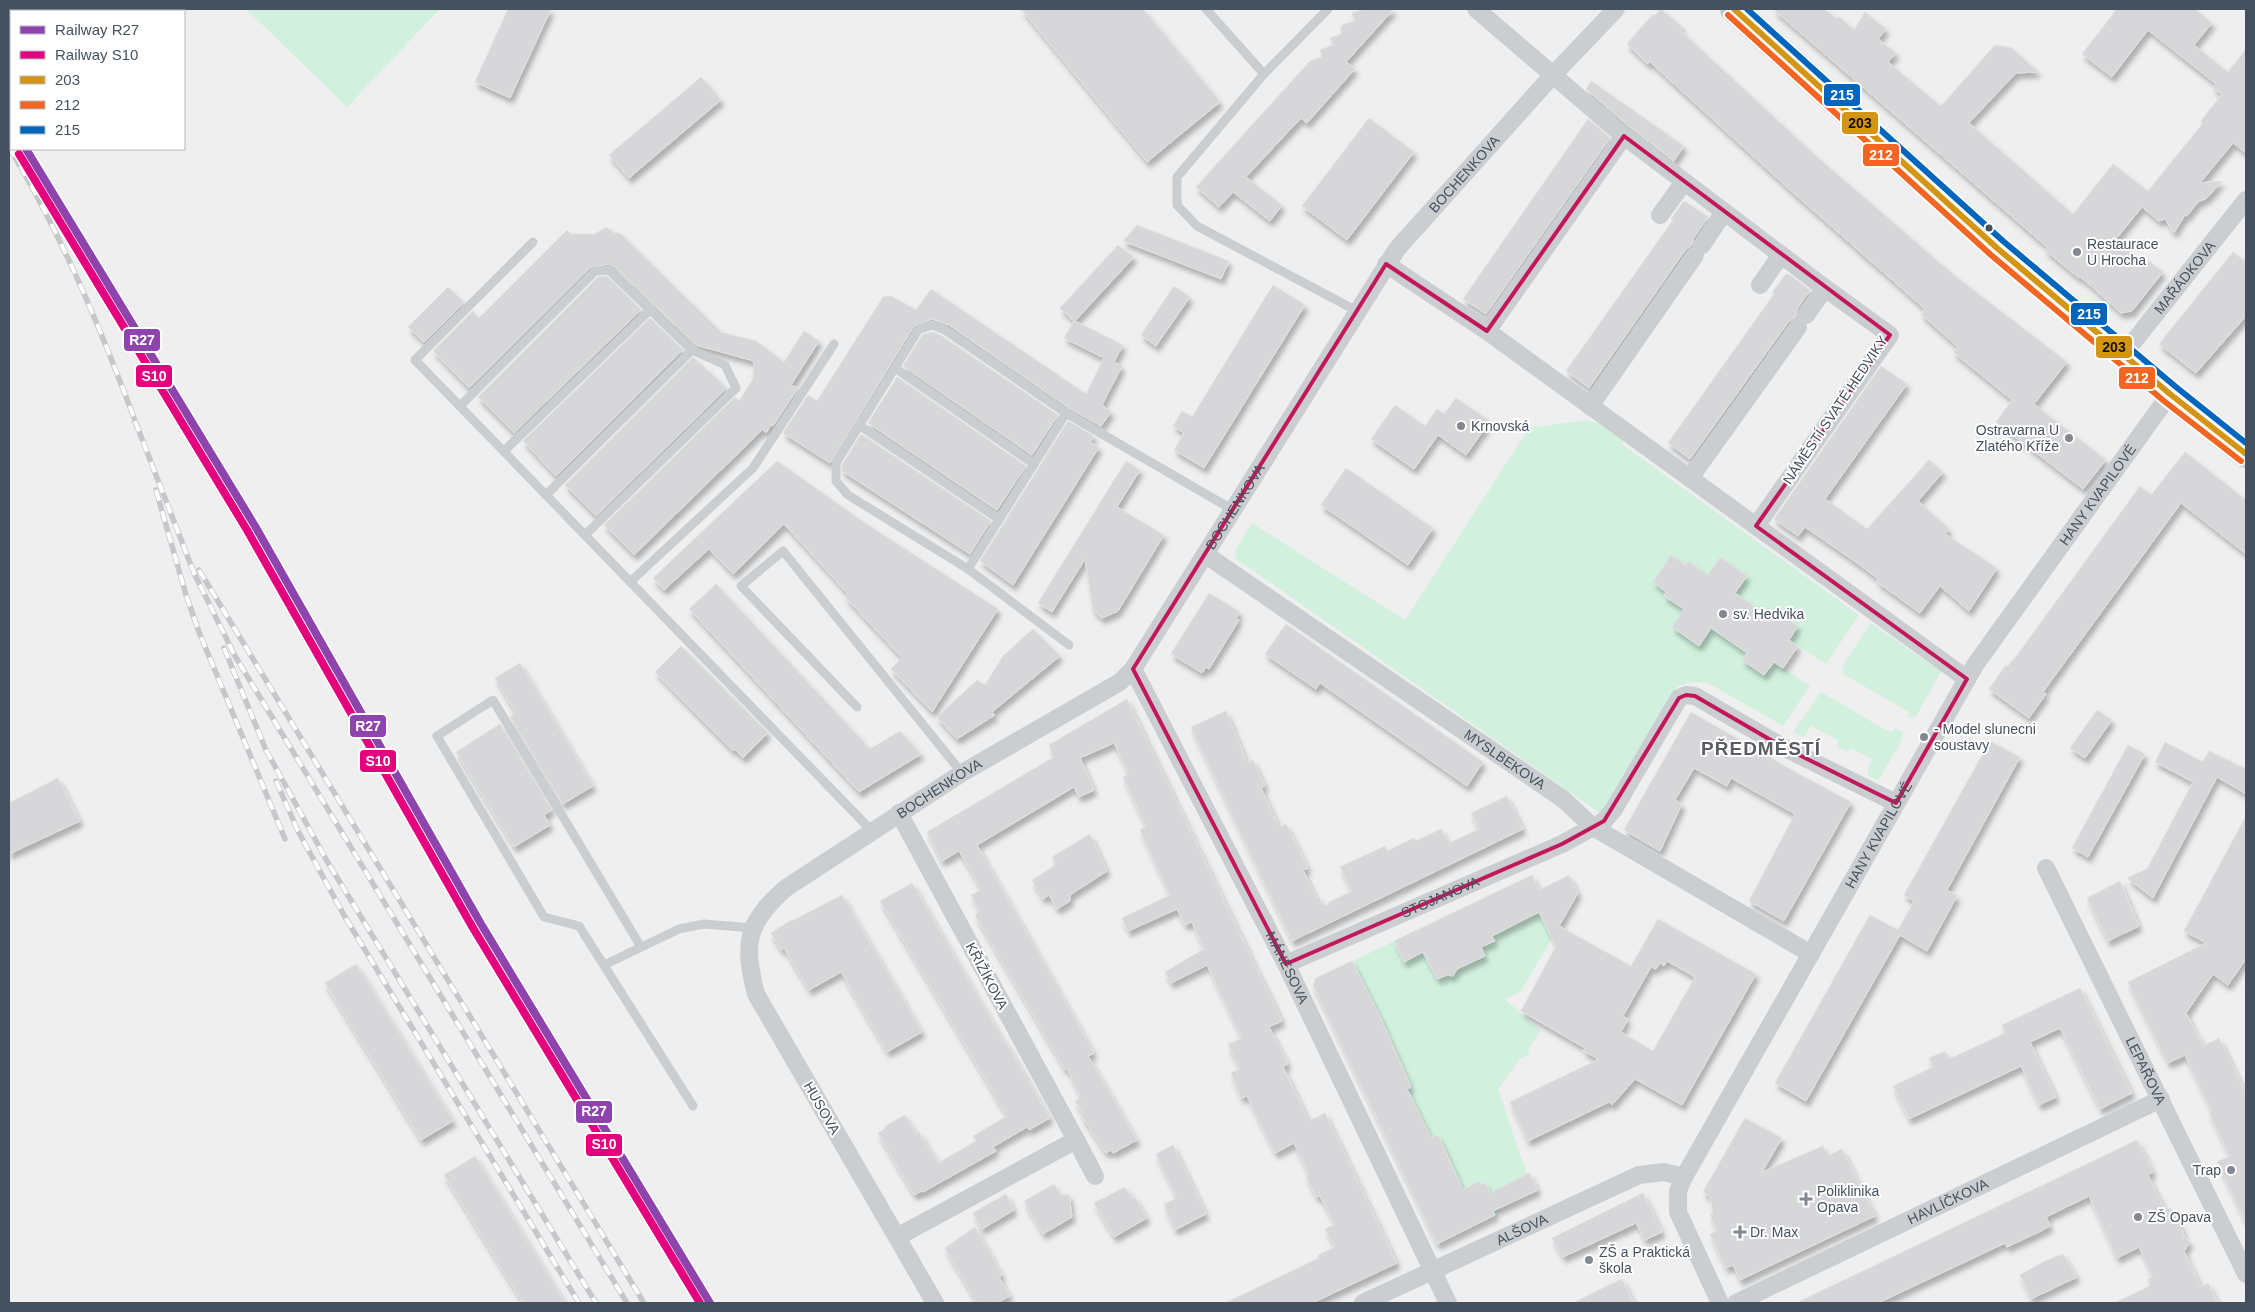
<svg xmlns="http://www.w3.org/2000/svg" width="2255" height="1312" font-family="Helvetica,sans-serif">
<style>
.green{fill:#d1f1de}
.building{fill:#d7d7d9;stroke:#e1e1e2;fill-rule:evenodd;filter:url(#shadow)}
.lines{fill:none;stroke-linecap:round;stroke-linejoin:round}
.lane{stroke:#cbced0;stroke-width:9}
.street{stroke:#cbced0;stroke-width:18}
.primary{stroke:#c6cace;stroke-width:28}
.rail-casing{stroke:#c5c7ca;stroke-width:5.5}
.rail{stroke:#fff;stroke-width:4;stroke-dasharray:11;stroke-linecap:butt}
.bus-1-casing{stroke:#fff;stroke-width:10}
.bus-2-casing{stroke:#fff;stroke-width:10}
.bus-3-casing{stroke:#fff;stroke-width:10}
.bus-1{stroke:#d39513;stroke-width:6}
.bus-2{stroke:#f26522;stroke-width:6}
.bus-3{stroke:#0065bd;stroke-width:6}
.rail-1-casing{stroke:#fff;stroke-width:11}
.rail-2-casing{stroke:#fff;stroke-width:11}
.rail-1{stroke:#8e44ad;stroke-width:8}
.rail-2{stroke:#e5007d;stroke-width:8}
.marked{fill:none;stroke:#c2185b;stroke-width:4;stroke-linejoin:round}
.bus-dot{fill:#45515e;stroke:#fff;stroke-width:2}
.poi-dot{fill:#818891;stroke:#fff;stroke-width:2}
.labels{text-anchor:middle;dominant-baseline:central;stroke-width:4;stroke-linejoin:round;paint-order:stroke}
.street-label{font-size:14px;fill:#45515e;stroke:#fff}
.poi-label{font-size:14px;fill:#45515e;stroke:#fff;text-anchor:start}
.district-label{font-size:19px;font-weight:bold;letter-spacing:1px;fill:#5a5e64;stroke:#fff}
.line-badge{stroke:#fff;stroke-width:2}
.badge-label{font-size:14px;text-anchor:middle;font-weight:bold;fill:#fff}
.pale-badge-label{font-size:14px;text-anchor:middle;font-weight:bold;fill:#111}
</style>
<defs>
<filter id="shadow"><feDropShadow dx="3" dy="5.5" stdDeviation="2.5" flood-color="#0004"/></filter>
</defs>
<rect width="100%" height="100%" fill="#f0efef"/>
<!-- green -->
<g class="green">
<polygon points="246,9 440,9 347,107"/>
<polygon points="1587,420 1629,434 1622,444 1859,615 1826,664 1798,646 1783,668 1810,686 1783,726 1708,683 1691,682 1677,687 1621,788 1601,814 1235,558 1236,549 1252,523 1405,620 1529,428"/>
<polygon points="1871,623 1930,664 1934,659 1944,666 1916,716 1907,717 1909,712 1843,674 1842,667"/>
<polygon points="1821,692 1886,730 1893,732 1895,728 1902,732 1902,740 1878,781 1867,774 1872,759 1850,748 1847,752 1837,746 1838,740 1811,726 1804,737 1793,732"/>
<polygon points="1502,889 1518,923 1543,910 1542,918 1552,938 1521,991 1505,999 1541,1031 1528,1049 1530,1054 1520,1059 1498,1089 1527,1174 1499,1188 1507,1204 1500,1207 1501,1211 1494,1215 1486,1198 1491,1195 1485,1183 1449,1199 1438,1135 1430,1138 1407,1089 1410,1087 1351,962 1394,941 1404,962 1413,932 1436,979 1454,974 1454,970 1481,948 1494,941 1488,929 1488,902 1485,896"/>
</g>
<!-- building -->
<g class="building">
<polygon points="508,9 551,9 510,98 475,82"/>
<polygon points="1021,9 1143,9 1220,102 1147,162"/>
<polygon points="1366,9 1394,9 1346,62 1355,69 1307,123 1301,118 1246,177 1282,205 1270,221 1233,192 1219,207 1196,187 1310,61 1322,57 1320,50 1333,45 1330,38 1342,34 1340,28 1342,27 1342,25 1355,21 1352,13"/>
<polygon points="1661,9 1682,27 1680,30 1816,156 1955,276 2067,362 2034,404 2106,460 2083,489 1996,422 2012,400 1953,352 1958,347 1921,314 1925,309 1789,189 1650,62 1648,64 1627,44 1653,14 1654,16"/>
<polygon points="1773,9 1824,9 1836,18 1840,17 1854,30 1865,12 1886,29 1878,39 1896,53 1888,62 1941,106 1995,45 2012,48 2038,72 2016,73 1969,123 2073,214 2113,164 2148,191 2203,123 2201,121 2222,94 2213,88 2216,84 2148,30 2112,77 2082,54 2117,9 2195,9 2212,23 2194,45 2228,72 2246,49 2246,153 2233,143 2200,183 2222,181 2207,198 2198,202 2187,216 2185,215 2174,233 2165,219 2159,221 2142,207 2116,239 2145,265 2149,261 2163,272 2132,311 2121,313 2090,285 2080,277 2079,278 2045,250 2047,247"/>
<polygon points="701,77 721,100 629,178 609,155"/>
<polygon points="1591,81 1684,146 1674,161 1631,128 1586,89"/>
<polygon points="1369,118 1414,152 1347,240 1302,206"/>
<polygon points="1588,119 1610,138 1486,314 1463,299"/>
<polygon points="1683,202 1686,202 1708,217 1693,239 1692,245 1686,249 1589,388 1566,371 1673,220 1671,219"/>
<polygon points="1137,225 1229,261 1221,279 1123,241"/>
<polygon points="606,227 615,233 620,233 721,332 756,341 784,362 804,331 819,341 791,385 798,388 773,426 771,425 766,433 763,429 634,555 604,525 735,397 739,401 753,379 754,361 696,345 613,266 609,264 591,267 469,388 433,351 473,311 479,318 567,230 571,234 595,234"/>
<polygon points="1118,245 1134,257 1075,321 1123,345 1114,362 1122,366 1102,405 1111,412 1101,426 1069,408 949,325 932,319 914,326 830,463 783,433 808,395 817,401 883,297 891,296 916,310 931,289 1086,394 1104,358 1064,338 1074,321 1060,308"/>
<polygon points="2233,252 2246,262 2246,316 2196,373 2159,344"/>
<polygon points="1788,274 1810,290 1797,309 1796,317 1789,321 1690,459 1668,443 1774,294 1772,293 1785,275"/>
<polygon points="607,276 641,310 514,433 478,397 598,277"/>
<polygon points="1273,285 1305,305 1204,468 1174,450 1184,433 1173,426 1182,411 1192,417"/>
<polygon points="1174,286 1190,297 1156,346 1141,335"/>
<polygon points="448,287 464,303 424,342 408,327"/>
<polygon points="650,318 683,350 556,476 523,441"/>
<polygon points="933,332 942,336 1058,415 1032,455 903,366 923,334"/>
<polygon points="693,357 727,388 596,516 565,485"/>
<polygon points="1881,366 1907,384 1825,499 1867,529 1929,460 1943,472 1918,501 1949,529 1945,534 1997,568 1969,611 1940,586 1920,613 1877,582 1878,579 1860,565 1805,527 1798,536 1774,519"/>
<polygon points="897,377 1026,466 997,510 868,423"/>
<polygon points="1456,398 1490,421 1466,455 1438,435 1414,469 1371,439 1395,405 1425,426 1437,409 1444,414"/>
<polygon points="1068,421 1094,436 1090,442 1099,447 1013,585 980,561"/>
<polygon points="861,434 991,521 970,554 842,471 842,465"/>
<polygon points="2185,452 2246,500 2246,554 2181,503 2043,692 2046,694 2029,718 1989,689 2006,665 2007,667 2018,654 2140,486 2151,495"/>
<polygon points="777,461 865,523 998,609 932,712 891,669 902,658 845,597 848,594 784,524 733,574 709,549 664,590 653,578"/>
<polygon points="1126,461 1140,470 1117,507 1164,535 1118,611 1102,618 1093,610 1085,559 1052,612 1038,603"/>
<polygon points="1346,468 1433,528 1408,565 1321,505"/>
<polygon points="1671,555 1685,565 1688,561 1708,575 1720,557 1747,576 1735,593 1771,618 1776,611 1798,626 1789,640 1798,646 1783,668 1774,662 1764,675 1742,660 1747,653 1711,628 1699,646 1672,627 1684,609 1664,596 1666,592 1653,582"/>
<polygon points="716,584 870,749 900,731 921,754 859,792 689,609"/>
<polygon points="1209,593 1240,612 1236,618 1239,620 1209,669 1206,667 1202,673 1171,654"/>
<polygon points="1286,624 1483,762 1467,786 1320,683 1316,689 1265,654"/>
<polygon points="1033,629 1060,656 992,712 995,715 957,739 937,717 977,680 985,685 1003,656"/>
<polygon points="681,646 768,733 743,758 734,749 733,751 655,672"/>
<polygon points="520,663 593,786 563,804 510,717 516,713 495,678"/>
<polygon points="1127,699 1282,1021 1269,1027 1288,1064 1283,1067 1309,1121 1325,1113 1397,1263 1312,1303 1225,1303 1319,1258 1318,1255 1335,1247 1325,1229 1335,1224 1320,1196 1316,1197 1306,1176 1309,1174 1294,1143 1275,1153 1247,1096 1241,1098 1231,1073 1240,1069 1228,1044 1242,1038 1207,965 1171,983 1165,972 1204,949 1192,922 1185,925 1177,909 1128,931 1122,918 1170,895 1140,830 1146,826 1123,777 1129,774 1114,743 1080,758 1094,790 1079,797 1074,787 977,845 1094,1053 1088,1056 1137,1140 1113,1153 1111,1150 1106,1153 1081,1115 1083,1114 1075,1101 1081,1098 1067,1068 1065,1070 975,915 980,911 971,895 981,890 971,871 959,851 942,861 927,832 1054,757 1049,745"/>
<polygon points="2097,710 2112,720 2085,758 2070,748"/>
<polygon points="1226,711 1247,763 1253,760 1265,786 1261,788 1279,827 1286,824 1308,868 1303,870 1316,898 1319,897 1323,905 1326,904 1328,907 1329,902 1352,891 1340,867 1385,846 1387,851 1414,838 1416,841 1441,829 1449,843 1479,829 1471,813 1507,796 1523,829 1292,941 1191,727"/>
<polygon points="1691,712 1797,773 1851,802 1784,921 1749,901 1795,814 1731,778 1727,786 1694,768 1675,800 1682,804 1660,851 1624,830"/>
<polygon points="500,724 552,810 544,815 550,825 514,847 456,752"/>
<polygon points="1990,741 2020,757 1947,890 1957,896 1927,951 1900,935 1806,1101 1775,1083 1870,915 1898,930 1914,901 1904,895"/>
<polygon points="2165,742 2203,762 2209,751 2246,769 2246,794 2217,777 2153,898 2127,878 2147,869 2193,782 2155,762"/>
<polygon points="2128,745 2145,754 2088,857 2072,848"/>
<polygon points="58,778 80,821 9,854 9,803"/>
<polygon points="2246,816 2246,959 2228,985 2213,974 2186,1013 2203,1046 2219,1038 2246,1094 2246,1222 2217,1162 2230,1156 2209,1112 2212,1111 2185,1055 2168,1063 2128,982 2206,943 2184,931"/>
<polygon points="1090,834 1107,871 1070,895 1070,901 1057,909 1049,895 1043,899 1032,880 1057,864 1052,857"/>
<path d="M1532,875l7,15 30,-15 9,18 -19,33 72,40 27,-47 98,55 -74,131 -47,-26 -23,26 -3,-3 -81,39 -18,-39 89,-43 -16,-8 2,-3 -64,-37 35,-65 -17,-34 -47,24 3,5 -14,6 4,9 -28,13 -4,7 -6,-1 -10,4 -14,-27 -19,10 -10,-21zM1667,961l28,16 -42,74 -32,-19 7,-13 -5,-3 28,-49 5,2 4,-6 4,3z"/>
<polygon points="2120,881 2139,926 2108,941 2087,898"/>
<polygon points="912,883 1004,1042 1005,1041 1050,1118 1029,1130 1027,1127 993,1147 996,1151 923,1192 922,1191 914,1195 878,1133 886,1128 885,1126 905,1115 916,1134 919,1132 938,1163 976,1141 973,1136 1007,1116 880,901"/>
<polygon points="842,895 922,1032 887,1052 841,972 809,990 784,948 781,950 771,933 791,920 792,921"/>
<polygon points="1352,961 1381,1019 1411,1087 1407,1089 1431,1138 1438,1135 1463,1190 1479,1181 1481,1185 1485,1183 1490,1193 1529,1173 1538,1190 1493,1211 1495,1215 1437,1244 1313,985 1316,978"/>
<polygon points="356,964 453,1121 421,1140 325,983"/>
<polygon points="2080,988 2132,1093 2100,1109 2060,1028 2030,1042 2056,1097 2039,1105 2021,1066 1909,1119 1893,1086 1933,1067 1929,1058 1945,1051 1949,1059 2005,1033 2002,1025"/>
<polygon points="1745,1118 1782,1138 1762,1172 1823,1146 1828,1156 1842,1149 1875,1216 1740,1280 1733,1265 1726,1268 1710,1234 1717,1231 1710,1215 1713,1214 1710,1196 1703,1192"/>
<polygon points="2137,1140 2153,1172 2148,1175 2163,1206 2175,1211 2185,1238 2190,1242 2184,1251 2201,1287 2208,1283 2218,1303 2114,1303 2150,1286 2148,1279 2153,1276 2139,1247 2117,1258 2089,1196 2046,1217 2050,1226 2041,1231 2007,1247 2005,1243 1878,1303 1796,1303"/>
<polygon points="1173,1145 1206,1214 1175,1230 1164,1204 1177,1198 1156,1154"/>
<polygon points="475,1156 565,1303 523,1303 444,1175"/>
<polygon points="1054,1184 1060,1194 1069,1195 1072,1217 1043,1234 1024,1201"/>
<polygon points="1125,1187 1132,1199 1135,1197 1147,1218 1114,1237 1094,1203"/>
<polygon points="1643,1193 1662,1232 1645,1240 1636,1223 1563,1257 1552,1238"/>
<polygon points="1006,1194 1014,1210 982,1229 973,1213"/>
<polygon points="975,1227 1002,1275 999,1277 1010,1296 996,1303 977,1303 945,1248"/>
<polygon points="2063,1254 2077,1277 2031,1299 2020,1275 2043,1262"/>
<polygon points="1622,1279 1634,1303 1573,1303 1603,1288"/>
</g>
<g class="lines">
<!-- lane -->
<g class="lane">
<polyline points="1206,9 1264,74"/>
<polyline points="1328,9 1264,74 1177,177 1177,205 1197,226 1357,311"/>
<polyline points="533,242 415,360 872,831"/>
<polyline points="895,368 1034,464"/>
<polyline points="460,406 595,271 609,270 692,350 725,365 736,388 585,535"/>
<polyline points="859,425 999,519"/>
<polyline points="504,451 650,310"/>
<polyline points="546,495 692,350"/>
<polyline points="968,569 848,495 836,481 836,463 919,329 933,325 945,330 1066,413"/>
<polyline points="630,582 753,468 834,344"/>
<polyline points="1069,645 968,569 1066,413 1233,510"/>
<polyline points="857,707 741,586 783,551 962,773"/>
<polyline points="641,947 493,700 437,736 544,917 579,926 693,1106"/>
<polyline points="604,965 679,929 704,924 753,928"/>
</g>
<!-- street -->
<g class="street">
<polyline points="1476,9 1624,136 1825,288 1890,335 1756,526"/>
<polyline points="1660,215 1684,182"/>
<polyline points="1702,245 1724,212"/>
<polyline points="1386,264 1487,331 1967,679"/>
<polyline points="1760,285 1781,255"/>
<polyline points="1806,315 1825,288"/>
<polyline points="1487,331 1624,136"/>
<path id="s1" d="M2123,355l123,-155"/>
<polyline points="1590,406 1695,255"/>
<polyline points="1690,478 1798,327"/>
<path id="s2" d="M1206,555l357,244 30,28 218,127"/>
<path id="s3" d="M1133,669l153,295 162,339"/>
<path id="s4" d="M2046,868l200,406"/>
<path id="s5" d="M1286,964l276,-120 42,-23 10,-12 65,-111 7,-3 9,1 86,50 115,57"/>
<polyline points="1076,1140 1095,1176"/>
<polyline points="897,1237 1076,1140 899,813"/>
<path id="s6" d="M935,1303l-179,-309c-13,-51 -10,-71 30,-106l176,-115 158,-91 13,-13 264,-420 155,-173 64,-67"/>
<path id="s7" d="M1363,1303l276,-128 25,-3 20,5"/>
<path id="s8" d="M1720,1303l-42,-91v-21l6,-14 291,-512 195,-271"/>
<path id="s9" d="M1736,1303l425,-204"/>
</g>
<!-- primary -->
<polyline class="primary" points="1734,9 1997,248 2170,394 2246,454"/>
<defs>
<g id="rail">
<path d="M9,147c53,88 92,182 128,279"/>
<polyline points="135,421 194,573 235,656 627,1303"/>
<polyline points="156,490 186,595 199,632 285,839"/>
<polyline points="199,570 644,1303"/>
<polyline points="224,648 266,750 327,861 596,1303"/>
<polyline points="276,781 298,831 345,917 579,1303"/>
</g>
</defs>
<!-- rail casing -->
<use href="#rail" class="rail-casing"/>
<!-- rail -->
<use href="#rail" class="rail"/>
<defs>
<polyline id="bus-1" points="1734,9 1997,248 2170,394 2246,454"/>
<polyline id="bus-2" points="1728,15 1991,255 2164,401 2241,461"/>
<polyline id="bus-3" points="1747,9 2003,241 2176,387 2246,443"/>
</defs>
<!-- bus-1 casing -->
<use href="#bus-1" class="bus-1-casing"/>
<!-- bus-2 casing -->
<use href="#bus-2" class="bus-2-casing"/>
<!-- bus-3 casing -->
<use href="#bus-3" class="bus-3-casing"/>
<!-- bus-1 -->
<use href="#bus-1" class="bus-1"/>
<!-- bus-2 -->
<use href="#bus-2" class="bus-2"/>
<!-- bus-3 -->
<use href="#bus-3" class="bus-3"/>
<defs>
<polyline id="rail-1" points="26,149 255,526 481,924 710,1303"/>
<polyline id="rail-2" points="19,154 247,530 473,928 700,1303"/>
</defs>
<!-- rail-1 casing -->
<use href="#rail-1" class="rail-1-casing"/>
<!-- rail-2 casing -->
<use href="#rail-2" class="rail-2-casing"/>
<!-- rail-1 -->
<use href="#rail-1" class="rail-1"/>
<!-- rail-2 -->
<use href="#rail-2" class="rail-2"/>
</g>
<!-- marked area -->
<path class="marked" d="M1624,136l266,199 -134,191 211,153 -71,124 -115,-57 -86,-50 -9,-1 -7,3 -75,123 -42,23 -276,120 -153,-295 253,-405 101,67z"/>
<!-- markers -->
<circle class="bus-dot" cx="1989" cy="228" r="4.5"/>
<g class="poi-dot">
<circle cx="2077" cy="252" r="5"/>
<circle cx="1461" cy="426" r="5"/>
<circle cx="2069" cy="438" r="5"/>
<circle cx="1723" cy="614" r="5"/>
<circle cx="1924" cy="737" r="5"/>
<circle cx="2231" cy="1170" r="5"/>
<path d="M1803.5 1191.5h5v5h5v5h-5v5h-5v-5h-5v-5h5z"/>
<circle cx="2138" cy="1217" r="5"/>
<path d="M1737.5 1224.5h5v5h5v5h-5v5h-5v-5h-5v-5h5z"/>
<circle cx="1589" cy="1260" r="5"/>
</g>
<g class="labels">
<!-- street labels -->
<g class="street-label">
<text stroke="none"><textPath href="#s6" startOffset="1484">BOCHENKOVA</textPath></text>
<text stroke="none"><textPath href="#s1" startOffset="99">MAŘÁDKOVA</textPath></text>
<text transform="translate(1835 410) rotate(-56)">NÁMĚSTÍ SVATÉ HEDVIKY</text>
<text stroke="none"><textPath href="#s8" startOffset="935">HANY KVAPILOVÉ</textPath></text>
<text stroke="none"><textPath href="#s6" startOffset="1079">BOCHENKOVA</textPath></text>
<text stroke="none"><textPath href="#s2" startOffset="362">MYSLBEKOVA</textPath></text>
<text stroke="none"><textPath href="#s6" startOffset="659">BOCHENKOVA</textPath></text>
<text stroke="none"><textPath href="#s8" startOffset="530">HANY KVAPILOVÉ</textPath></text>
<text stroke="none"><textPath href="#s5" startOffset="168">STOJANOVA</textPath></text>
<text stroke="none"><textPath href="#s3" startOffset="336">MÁNESOVA</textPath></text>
<text transform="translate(987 976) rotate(62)">KŘIŽÍKOVA</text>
<text stroke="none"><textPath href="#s4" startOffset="226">LEPAŘOVA</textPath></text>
<text transform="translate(822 1108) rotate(60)">HUSOVA</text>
<text stroke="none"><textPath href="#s9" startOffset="235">HAVLÍČKOVA</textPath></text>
<text stroke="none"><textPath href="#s7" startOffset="175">ALŠOVA</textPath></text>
</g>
<!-- poi labels -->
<g class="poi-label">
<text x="2087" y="244">Restaurace<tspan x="2087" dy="16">U Hrocha</tspan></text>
<text x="1471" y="426">Krnovská</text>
<text x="2059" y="430" text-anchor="end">Ostravarna U<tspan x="2059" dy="16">Zlatého Kříže</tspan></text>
<text x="1733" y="614">sv. Hedvika</text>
<text x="1934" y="729">- Model slunecni<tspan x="1934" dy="16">soustavy</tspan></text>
<text x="2221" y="1170" text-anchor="end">Trap</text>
<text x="1817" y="1191">Poliklinika<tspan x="1817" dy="16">Opava</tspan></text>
<text x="2148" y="1217">ZŠ Opava</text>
<text x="1750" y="1232">Dr. Max</text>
<text x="1599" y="1252">ZŠ a Praktická<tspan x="1599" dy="16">škola</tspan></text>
</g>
<!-- district labels -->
<g class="district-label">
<text x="1761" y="748">PŘEDMĚSTÍ</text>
</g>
</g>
<g class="line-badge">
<rect x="1823" y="83" width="38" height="24" rx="5" fill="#0065bd"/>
<rect x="1841" y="111" width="38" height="24" rx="5" fill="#d39513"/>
<rect x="1862" y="143" width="38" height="24" rx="5" fill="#f26522"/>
<rect x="2070" y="302" width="38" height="24" rx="5" fill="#0065bd"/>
<rect x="123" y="328" width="38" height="24" rx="5" fill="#8e44ad"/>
<rect x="2095" y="335" width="38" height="24" rx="5" fill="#d39513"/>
<rect x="135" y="364" width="38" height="24" rx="5" fill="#e5007d"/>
<rect x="2118" y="366" width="38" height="24" rx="5" fill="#f26522"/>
<rect x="349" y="714" width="38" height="24" rx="5" fill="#8e44ad"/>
<rect x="359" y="749" width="38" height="24" rx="5" fill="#e5007d"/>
<rect x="575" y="1100" width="38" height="24" rx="5" fill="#8e44ad"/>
<rect x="585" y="1133" width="38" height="24" rx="5" fill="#e5007d"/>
</g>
<g class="badge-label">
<text x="1842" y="100">215</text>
<text x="1881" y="160">212</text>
<text x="2089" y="319">215</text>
<text x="142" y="345">R27</text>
<text x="154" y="381">S10</text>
<text x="2137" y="383">212</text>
<text x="368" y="731">R27</text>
<text x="378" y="766">S10</text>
<text x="594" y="1116">R27</text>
<text x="604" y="1149">S10</text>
</g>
<g class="pale-badge-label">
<text x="1860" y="128">203</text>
<text x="2114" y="352">203</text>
</g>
<!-- border -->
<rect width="2255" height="1312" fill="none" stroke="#45515e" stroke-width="20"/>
<!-- legend -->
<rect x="10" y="10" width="175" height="140" fill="#ffffff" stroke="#b5b9bf"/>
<rect x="20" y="26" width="25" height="8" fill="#8e44ad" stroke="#b5b9bf"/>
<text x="55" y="35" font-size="15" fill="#45515e">Railway R27</text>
<rect x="20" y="51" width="25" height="8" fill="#e5007d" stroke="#b5b9bf"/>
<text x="55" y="60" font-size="15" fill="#45515e">Railway S10</text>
<rect x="20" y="76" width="25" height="8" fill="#d39513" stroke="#b5b9bf"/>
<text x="55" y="85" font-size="15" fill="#45515e">203</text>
<rect x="20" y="101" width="25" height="8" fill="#f26522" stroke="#b5b9bf"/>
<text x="55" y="110" font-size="15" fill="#45515e">212</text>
<rect x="20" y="126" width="25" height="8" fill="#0065bd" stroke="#b5b9bf"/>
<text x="55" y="135" font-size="15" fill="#45515e">215</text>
</svg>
